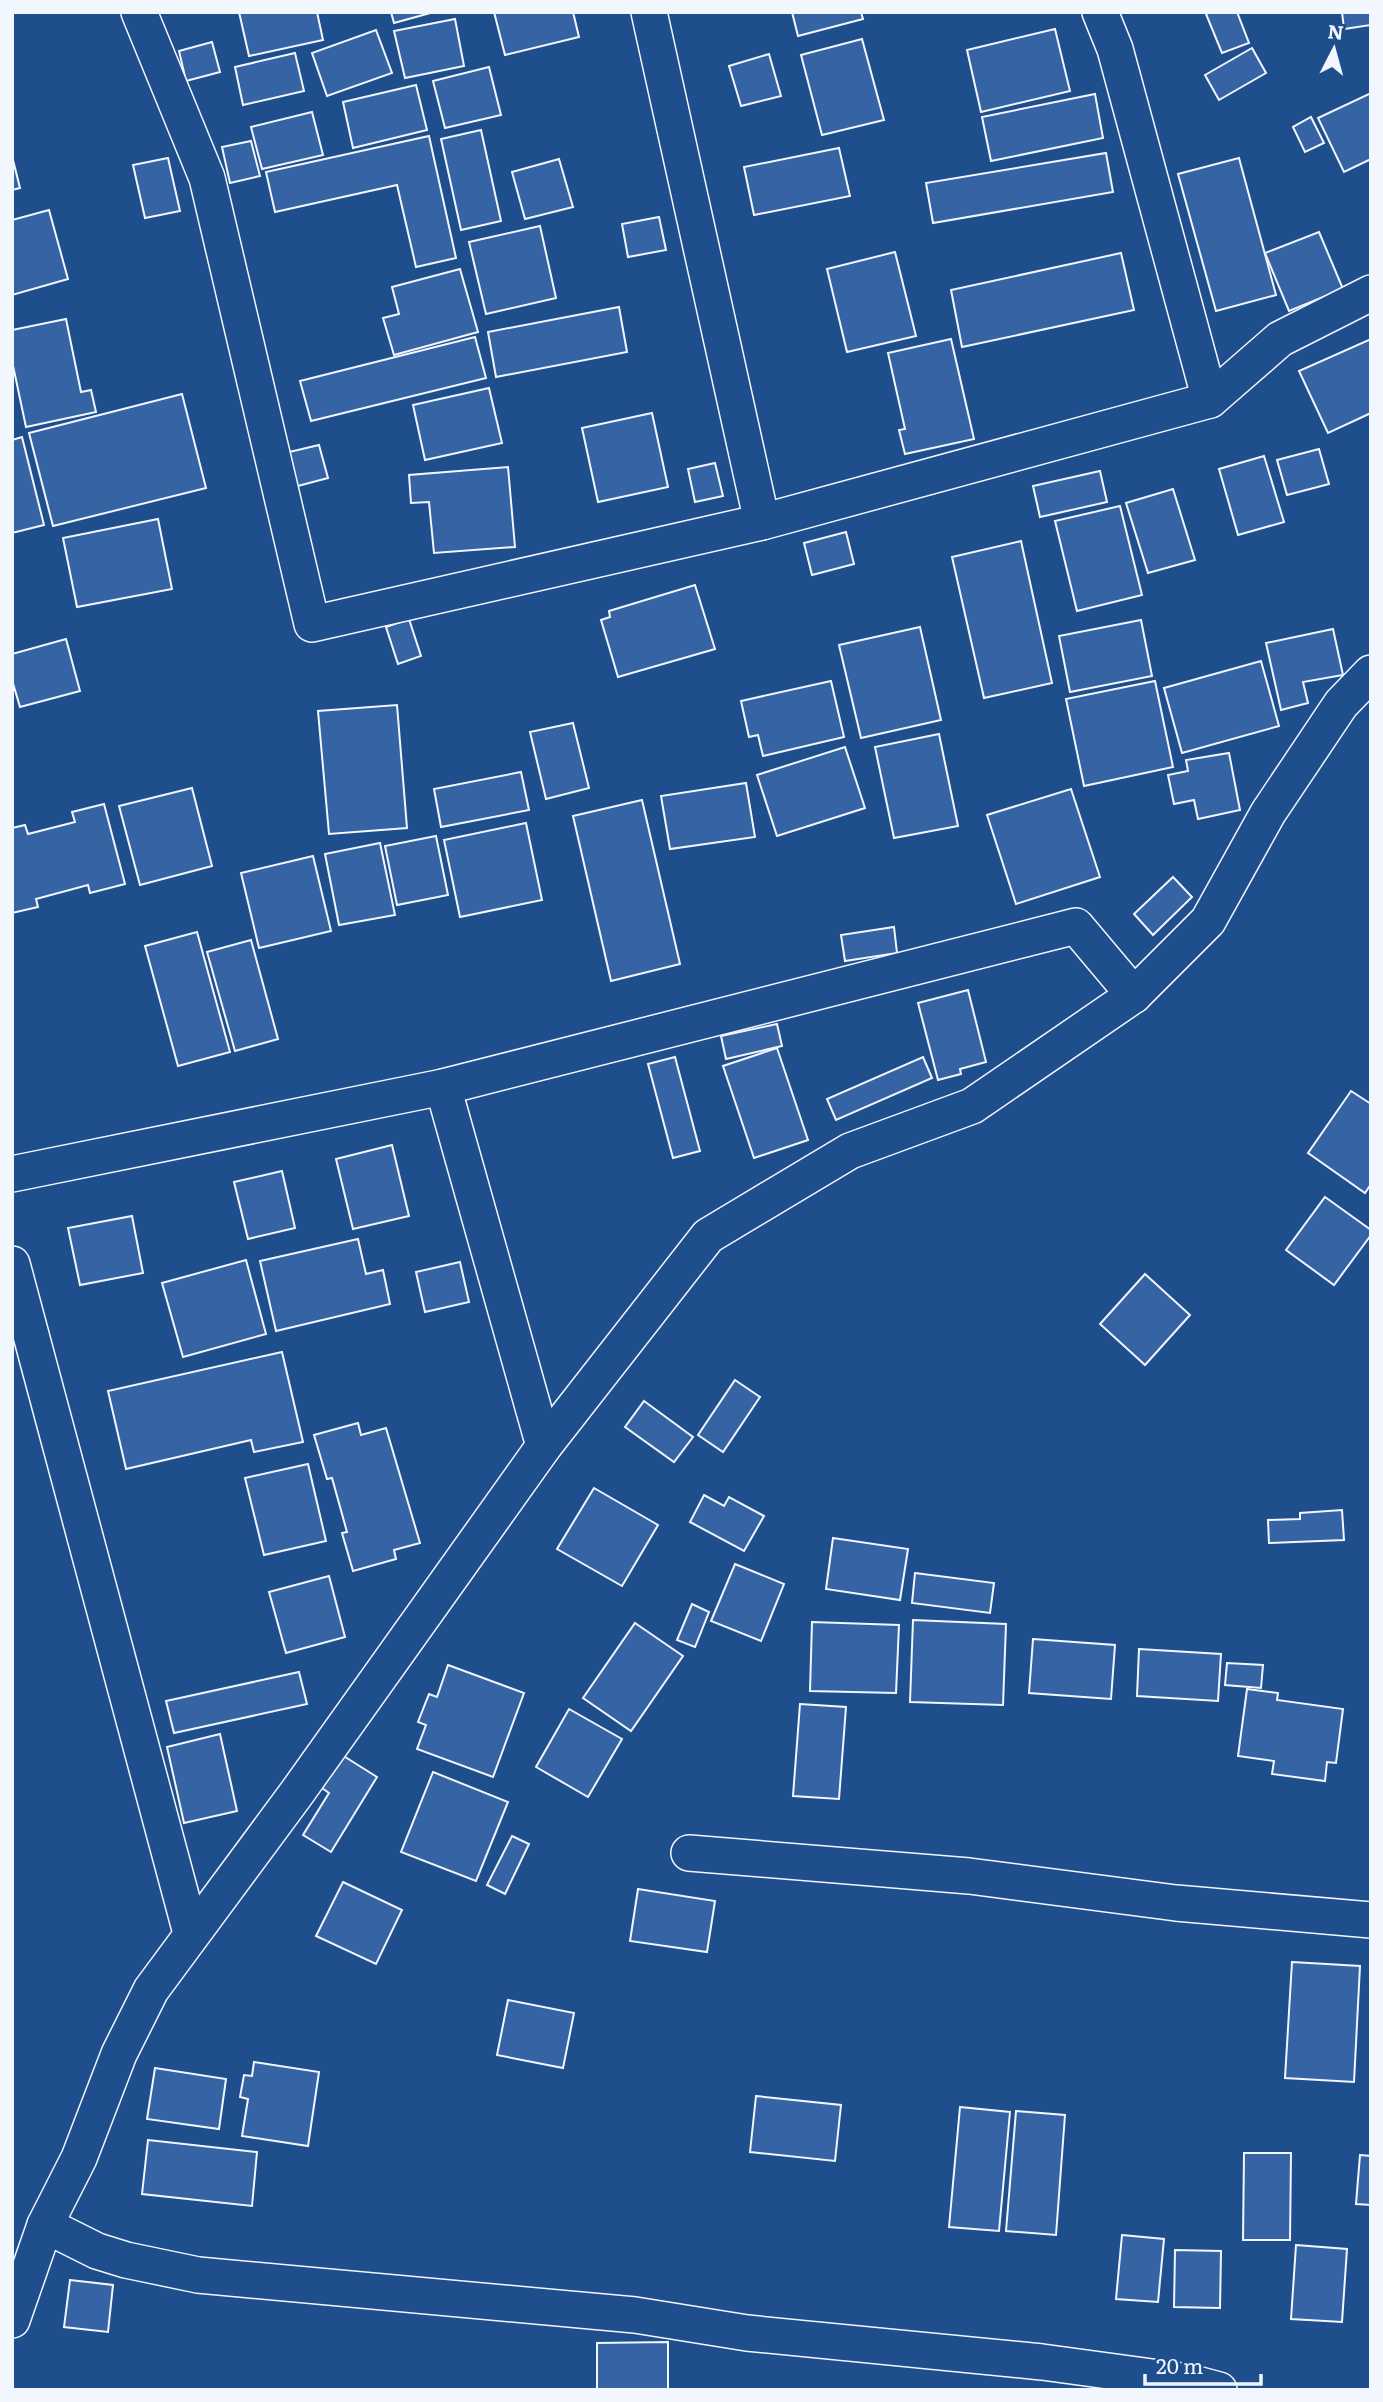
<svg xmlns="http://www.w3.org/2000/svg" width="1383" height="2402" font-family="Literata,serif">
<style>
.building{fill:#3563a3;stroke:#f2f6ff;stroke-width:2}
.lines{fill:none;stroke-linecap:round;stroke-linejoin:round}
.street-casing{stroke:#f2f6ff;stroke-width:38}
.street{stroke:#1f4e8c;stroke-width:35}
</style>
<rect width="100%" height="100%" fill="#1f4e8c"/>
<!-- building -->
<g class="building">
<polygon points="239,12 317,12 323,40 249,56"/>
<polygon points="391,12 434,12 394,23"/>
<polygon points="494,12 573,12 579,37 505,55"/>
<polygon points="792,12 861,12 863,19 798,36"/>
<polygon points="1210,12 1237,12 1249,43 1222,53 1206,14"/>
<polygon points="1342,12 1371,12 1371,25 1344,29"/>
<polygon points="455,19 464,66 405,78 394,31"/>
<polygon points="1055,29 1070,91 981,112 967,50"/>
<polygon points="376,30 392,73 327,96 312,53"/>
<polygon points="862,39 884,120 822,135 801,55"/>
<polygon points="212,42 220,72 186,81 179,51"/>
<polygon points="1252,48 1266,73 1219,100 1205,75"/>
<polygon points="295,53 304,91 243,105 235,67"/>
<polygon points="769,54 781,96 741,106 729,66"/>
<polygon points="489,67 501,115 445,128 433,81"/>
<polygon points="416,85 427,130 353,148 343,102"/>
<polygon points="1371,93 1371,159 1344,172 1318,118"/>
<polygon points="1095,94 1103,138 991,161 982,117"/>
<polygon points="312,112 323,155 262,169 251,127"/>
<polygon points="1311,117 1324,143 1305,152 1293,127"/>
<polygon points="481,130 501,221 461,230 441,139"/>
<polygon points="429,136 456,258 416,267 397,185 275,212 266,172"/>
<polygon points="251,141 260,176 230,183 222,147"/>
<polygon points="839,148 850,196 754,215 744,167"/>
<polygon points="1106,153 1113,192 933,223 926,183"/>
<polygon points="12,156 20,188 12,190"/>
<polygon points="168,158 180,211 145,218 133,165"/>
<polygon points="1239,158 1276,295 1216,311 1178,174"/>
<polygon points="559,159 573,207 525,219 512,172"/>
<polygon points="49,210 68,279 12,295 12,220"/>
<polygon points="659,217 666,250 628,257 622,224"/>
<polygon points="540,226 556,298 486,314 469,242"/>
<polygon points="1319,232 1343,289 1289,311 1265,253"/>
<polygon points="895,252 916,336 847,352 827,269"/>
<polygon points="1121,253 1134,310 962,347 951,290"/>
<polygon points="460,269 478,332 394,355 383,318 399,314 392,287"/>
<polygon points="619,307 627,352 496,377 488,332"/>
<polygon points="66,319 81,392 91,390 96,412 26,427 12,361 12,330"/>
<polygon points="475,337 486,378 311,421 300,381"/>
<polygon points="951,339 974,439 905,454 899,430 905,429 888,353"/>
<polygon points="1371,339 1371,413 1328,433 1299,371"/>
<polygon points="489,388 502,443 425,460 413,405"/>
<polygon points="182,394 206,488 53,526 29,433"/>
<polygon points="652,413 668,487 598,502 582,428"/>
<polygon points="22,437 44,525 12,533 12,440"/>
<polygon points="319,445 328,478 294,487 285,453"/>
<polygon points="1319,449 1329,484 1287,495 1277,460"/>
<polygon points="1264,456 1284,522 1238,535 1219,469"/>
<polygon points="715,463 723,496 695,502 688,469"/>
<polygon points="508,467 515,547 434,553 429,502 411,503 409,475"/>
<polygon points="1100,471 1107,502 1040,517 1033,486"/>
<polygon points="1173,489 1195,560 1148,573 1126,503"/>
<polygon points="1120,506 1142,595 1077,611 1055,521"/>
<polygon points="158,519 172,589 77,607 63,538"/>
<polygon points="846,532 854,564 812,575 804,543"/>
<polygon points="1021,541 1052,683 984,698 952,557"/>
<polygon points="695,585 715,649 618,677 601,620 610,617 609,611"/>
<polygon points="409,619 421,656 398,664 386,627"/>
<polygon points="1141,620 1152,676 1070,692 1059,636"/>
<polygon points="920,627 941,720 861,738 839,645"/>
<polygon points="1333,629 1343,675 1303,682 1308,703 1281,710 1266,643"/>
<polygon points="66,639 80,691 20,707 12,680 12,654"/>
<polygon points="1261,661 1279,726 1182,753 1164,688"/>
<polygon points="831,681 844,737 763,756 758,735 749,737 741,701"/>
<polygon points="1155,681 1173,767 1084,786 1066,699"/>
<polygon points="397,705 407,828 329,834 318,711"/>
<polygon points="573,723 589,788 546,799 530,732"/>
<polygon points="939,734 958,826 894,838 875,747"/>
<polygon points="845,747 865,808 777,836 757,775"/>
<polygon points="1229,753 1240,810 1198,819 1194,800 1174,804 1168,775 1188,771 1186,760"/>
<polygon points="521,772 529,810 441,827 434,789"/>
<polygon points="746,783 755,837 670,849 661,796"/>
<polygon points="192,788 212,866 140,885 119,806"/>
<polygon points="1071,789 1100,877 1016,904 987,815"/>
<polygon points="642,800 680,964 611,981 573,816"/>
<polygon points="104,804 125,884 90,893 88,885 36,899 38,907 12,913 12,828 25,825 28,834 75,822 72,812"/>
<polygon points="526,823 542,900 460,917 444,840"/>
<polygon points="436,836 448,895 397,905 385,846"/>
<polygon points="380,843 395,915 339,925 325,854"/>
<polygon points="313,856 331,931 259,948 241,873"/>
<polygon points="1173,877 1192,897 1153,935 1134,914"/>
<polygon points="894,927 897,953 845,961 841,935"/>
<polygon points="197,932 230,1052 178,1066 145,946"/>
<polygon points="251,940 278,1039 235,1051 207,952"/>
<polygon points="968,990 986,1062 960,1069 961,1074 938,1080 918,1003"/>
<polygon points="777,1024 782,1046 726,1059 721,1036"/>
<polygon points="777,1048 808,1140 754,1158 723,1066"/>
<polygon points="675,1057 700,1151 673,1158 648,1064"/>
<polygon points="923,1057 932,1078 836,1120 827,1099"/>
<polygon points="1351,1091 1371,1104 1371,1184 1365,1193 1308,1153"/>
<polygon points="392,1145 409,1216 353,1229 336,1159"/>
<polygon points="282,1171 295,1228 248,1239 234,1182"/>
<polygon points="1325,1197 1371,1230 1371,1235 1334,1285 1286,1250"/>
<polygon points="132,1216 143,1273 80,1285 68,1228"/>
<polygon points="358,1239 366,1274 383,1270 390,1304 276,1331 260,1261"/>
<polygon points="246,1260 266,1334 183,1357 162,1283"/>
<polygon points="460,1262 469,1302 425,1312 416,1272"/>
<polygon points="1145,1274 1190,1315 1145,1365 1100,1324"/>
<polygon points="282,1352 303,1442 254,1452 251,1440 126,1469 108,1391"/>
<polygon points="735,1380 760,1397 723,1452 698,1435"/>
<polygon points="644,1401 693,1437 674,1462 625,1427"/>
<polygon points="358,1423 361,1435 386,1428 420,1543 394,1550 396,1559 353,1571 342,1533 347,1532 332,1478 327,1479 314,1435"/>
<polygon points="308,1464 326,1541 264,1555 245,1478"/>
<polygon points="594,1488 658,1525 622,1586 557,1549"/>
<polygon points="704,1495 724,1506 729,1497 764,1516 744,1551 690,1522"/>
<polygon points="1342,1510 1344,1540 1269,1543 1268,1520 1300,1519 1300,1513"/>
<polygon points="833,1538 908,1549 900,1600 826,1589"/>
<polygon points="735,1564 784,1584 761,1641 711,1621"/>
<polygon points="915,1573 994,1583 990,1613 912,1603"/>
<polygon points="329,1576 345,1637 286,1653 269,1592"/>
<polygon points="692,1604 709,1612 695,1647 677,1640"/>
<polygon points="913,1620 1006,1624 1003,1705 910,1702"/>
<polygon points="812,1622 899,1625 896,1693 810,1691"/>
<polygon points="635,1623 683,1656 631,1731 583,1698"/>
<polygon points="1033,1639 1115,1645 1111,1699 1029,1693"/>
<polygon points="1139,1649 1221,1654 1218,1701 1137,1696"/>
<polygon points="1227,1663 1263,1665 1261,1688 1225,1685"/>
<polygon points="448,1665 524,1693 493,1777 417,1749 426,1725 418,1722 429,1694 437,1697"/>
<polygon points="299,1672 307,1704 174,1733 166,1701"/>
<polygon points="1247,1689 1278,1693 1277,1700 1343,1709 1336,1763 1327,1762 1325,1781 1272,1774 1274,1761 1238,1756"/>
<polygon points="800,1704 846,1707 839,1799 793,1796"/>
<polygon points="569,1709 622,1739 588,1797 536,1767"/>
<polygon points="220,1734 237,1811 184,1823 167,1747"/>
<polygon points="342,1755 377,1777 331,1852 303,1835 329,1793 322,1788"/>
<polygon points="433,1772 508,1802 476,1881 401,1852"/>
<polygon points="512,1836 529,1844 505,1894 487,1885"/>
<polygon points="343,1882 402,1910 376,1964 316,1936"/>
<polygon points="638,1889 715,1901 707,1952 630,1941"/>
<polygon points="1292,1962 1360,1966 1354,2082 1285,2078"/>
<polygon points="508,2000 574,2013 563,2068 497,2055"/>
<polygon points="254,2062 319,2072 308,2146 242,2136 248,2099 240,2097 244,2075 252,2076"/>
<polygon points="155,2068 226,2079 219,2129 147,2119"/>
<polygon points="756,2096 841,2105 835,2161 750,2152"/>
<polygon points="960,2107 1010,2112 999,2231 949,2227"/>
<polygon points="1016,2111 1065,2115 1056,2235 1006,2231"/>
<polygon points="148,2140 257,2152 252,2206 142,2194"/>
<polygon points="1244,2153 1291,2153 1290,2240 1243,2240"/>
<polygon points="1360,2155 1371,2156 1371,2205 1356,2204"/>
<polygon points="1122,2235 1164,2239 1158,2302 1116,2299"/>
<polygon points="1296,2245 1347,2249 1342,2322 1291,2319"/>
<polygon points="1175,2250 1221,2251 1220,2308 1174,2307"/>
<polygon points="70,2280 113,2285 108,2332 64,2327"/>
<polygon points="668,2342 668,2390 597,2390 597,2343"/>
</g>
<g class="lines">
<defs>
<g id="street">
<polyline points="139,12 207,178 312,624 762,522 1210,400 1280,339 1371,293"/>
<polyline points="649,12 762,522"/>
<polyline points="1100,12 1115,49 1210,400"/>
<polyline points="443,1087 544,1446"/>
<polyline points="12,1174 443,1087 1076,926 1134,995"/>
<polyline points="12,1264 191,1933"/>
<polyline points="689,1853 969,1876 1176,1903 1371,1920"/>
<polyline points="45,2225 97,2251 126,2260 198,2275 635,2315 747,2333 1042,2362 1189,2382 1219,2390"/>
<polyline points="12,2320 45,2225 79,2158 119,2054 151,1990 296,1794 544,1446 708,1236 850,1151 972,1106 1134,995 1208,921 1268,813 1341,704 1371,673"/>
</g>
</defs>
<!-- street casing -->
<use href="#street" class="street-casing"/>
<!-- street -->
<use href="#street" class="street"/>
</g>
<!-- border -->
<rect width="1383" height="2402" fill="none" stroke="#f2f6ff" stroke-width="28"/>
<!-- north arrow -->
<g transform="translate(1334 49) rotate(6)" stroke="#1f4e8c" stroke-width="5" paint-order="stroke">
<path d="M0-5L12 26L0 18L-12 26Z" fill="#f2f6ff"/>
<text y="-10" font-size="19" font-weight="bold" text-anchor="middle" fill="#f2f6ff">N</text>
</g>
<!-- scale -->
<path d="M1145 2374v10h116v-10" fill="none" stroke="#f2f6ff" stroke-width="3.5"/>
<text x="1156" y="2374" font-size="21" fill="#f2f6ff" stroke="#1f4e8c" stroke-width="5" paint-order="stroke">20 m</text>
</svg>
